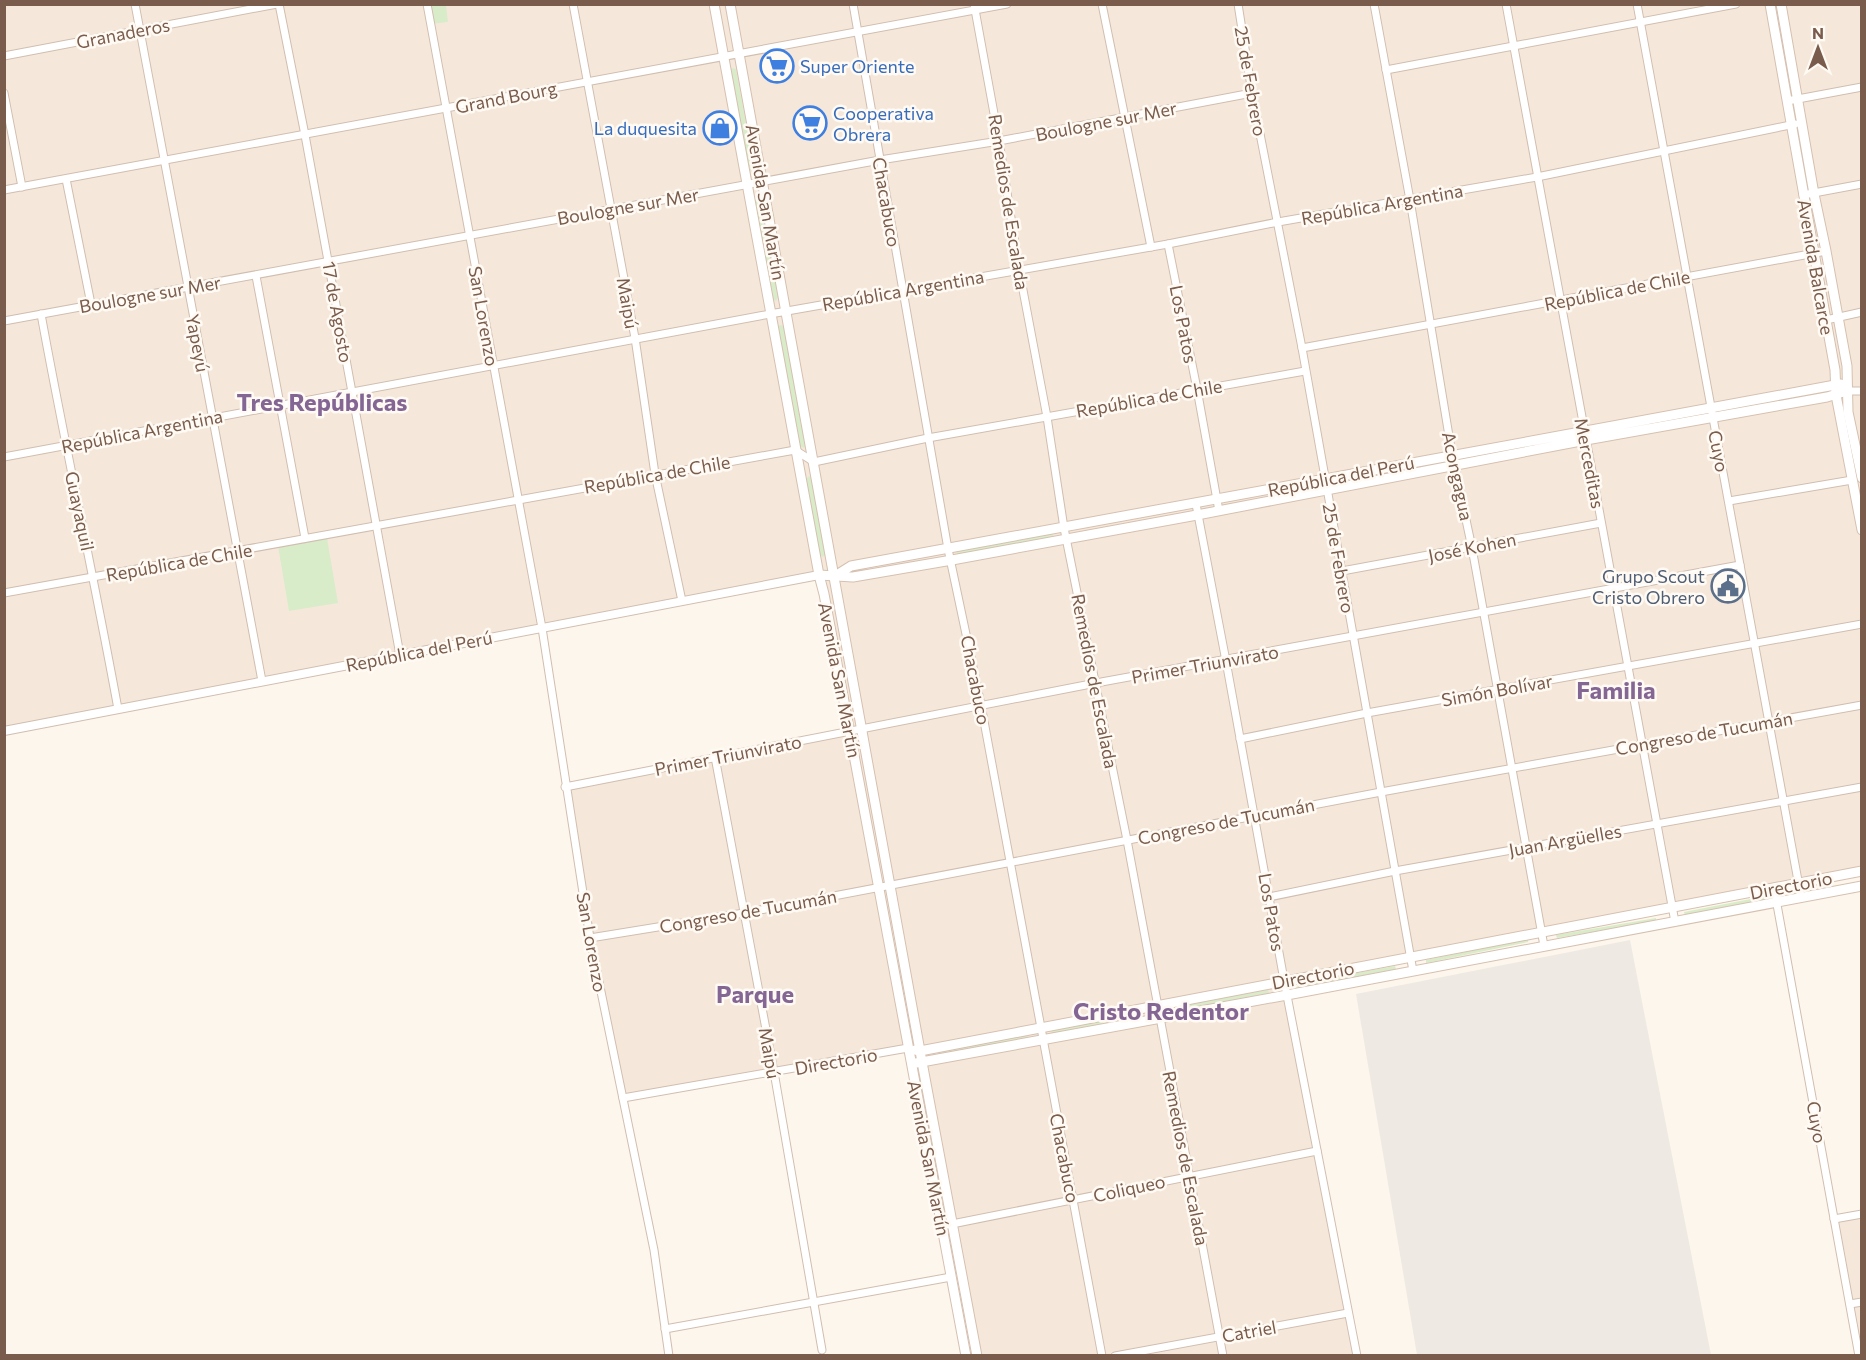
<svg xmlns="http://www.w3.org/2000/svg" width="1866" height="1360" font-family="Commissioner,sans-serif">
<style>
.residential{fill:#f5e8da}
.industrial{fill:#efe9e4}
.green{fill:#d8ecc9}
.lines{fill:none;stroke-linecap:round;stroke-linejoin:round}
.minor-casing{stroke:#d1beb0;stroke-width:9}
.tertiary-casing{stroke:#d1beb0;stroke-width:10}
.secondary-casing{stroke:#d6c0b0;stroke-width:11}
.minor{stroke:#fff;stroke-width:7}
.tertiary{stroke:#fff;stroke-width:8}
.secondary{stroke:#fff;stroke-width:9}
.labels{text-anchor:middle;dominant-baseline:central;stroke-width:5;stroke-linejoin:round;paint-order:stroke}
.street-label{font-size:18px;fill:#7a5c4d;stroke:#fffaf3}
.shop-label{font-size:18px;fill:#366cbe;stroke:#fffaf3;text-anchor:start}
.service-label{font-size:18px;fill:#4e5e75;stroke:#fffaf3;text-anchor:end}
.district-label{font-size:24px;font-weight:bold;fill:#846695;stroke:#fffaf3}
</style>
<rect width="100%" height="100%" fill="#fdf6ec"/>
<!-- residential -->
<g class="residential">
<polygon points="5,5 1861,5 1861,871 1284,980 1357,1355 977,1355 919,1051 908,1048 623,1098 565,787 850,731 819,575 5,731"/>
<polygon points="1861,1214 1861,1355 1834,1219"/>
</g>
<!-- industrial -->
<polygon class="industrial" points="1630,940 1711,1355 1417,1355 1356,994"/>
<!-- green -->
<g class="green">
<polygon points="428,5 446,5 448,22 431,24"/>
<polygon points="732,68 736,69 754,168 752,171 748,169 730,70"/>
<polygon points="756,197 760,199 778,297 776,301 773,299 754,200"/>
<polygon points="780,325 784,326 806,445 804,448 800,446 778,327"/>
<polygon points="809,476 812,479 826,554 823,557 820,555 806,479"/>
<polygon points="1053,534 1053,537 957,554 956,551"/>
<polygon points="327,538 338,603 289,611 278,546"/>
<polygon points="1771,895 1772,898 1685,916 1684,912"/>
<polygon points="1656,918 1656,921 1557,938 1556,935"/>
<polygon points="1528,939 1528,942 1426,963 1426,960"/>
<polygon points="1395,966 1396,969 1298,988 1297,984"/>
<polygon points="1268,990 1269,993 1170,1011 1170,1008"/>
<polygon points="1142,1012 1143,1016 1052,1033 1051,1030"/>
<polygon points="1028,1034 1028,1037 937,1055 937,1052"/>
</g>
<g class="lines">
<defs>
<g id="minor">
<polyline points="135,4 262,681"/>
<polyline points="279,4 305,135 400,655"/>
<polyline points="427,4 542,628 590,938 654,1250 669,1356"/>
<polyline points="573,4 635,338 655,474 682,601"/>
<polyline points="853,4 948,549 981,705 1102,1356"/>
<polyline points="974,4 999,141 1019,269 1047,417 1064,528 1127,840 1223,1356"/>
<polyline points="1102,4 1151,247"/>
<polyline points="1238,4 1252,93 1302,348 1413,971"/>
<polyline points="1374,4 1410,200 1452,454 1472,548 1544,946"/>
<polyline points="1506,4 1675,922"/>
<polyline points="1637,4 1801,897"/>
<polyline points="4,56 277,4"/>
<polyline points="1386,70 1736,4"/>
<polyline points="4,93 22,187"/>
<polyline points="1787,101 1862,87"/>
<polyline points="66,179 91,304"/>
<polyline points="4,190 1007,4"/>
<polyline points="1803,195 1862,184"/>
<polyline points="1168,244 1197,389 1219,511"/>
<polyline points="256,276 305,538"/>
<path d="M41,314c24,132 53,263 77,395"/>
<polyline points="1826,320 1862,312"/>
<polyline points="4,321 880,160 999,141 1252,93"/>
<polyline points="1302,348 1826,251"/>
<polyline points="1847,391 1862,391"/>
<polyline points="4,457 770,314 1168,244 1278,222 1537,177 1795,124"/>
<polyline points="1729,501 1852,480"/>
<polyline points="1196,504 1226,661 1284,980 1357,1356"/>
<polyline points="1342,571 1601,523"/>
<polyline points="4,593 795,450 814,462 928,438 1305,371"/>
<polyline points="1240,739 1367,713 1862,624"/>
<polyline points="715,757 774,1072 822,1350"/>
<polyline points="565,787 1096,683 1740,565"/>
<polyline points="1774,888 1859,1356"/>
<polyline points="1269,897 1395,871 1862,787"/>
<polyline points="590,938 744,913 1381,792 1862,705"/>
<polyline points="623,1098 908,1048"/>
<polyline points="1834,1219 1862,1214"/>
<polyline points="942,1226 1317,1151"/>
<polyline points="1850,1304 1862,1302"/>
<polyline points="665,1329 951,1277"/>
<polyline points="1115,1356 1348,1313"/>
</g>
<polyline id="tertiary" points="4,731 819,575"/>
<g id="secondary">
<polyline points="714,4 819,575 824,594 966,1356"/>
<polyline points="730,4 922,1062 977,1356"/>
<polyline points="1770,4 1826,320 1835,370 1836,395 1862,530"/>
<polyline points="1781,4 1814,194 1826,251 1847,366 1848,412 1862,478"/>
<path d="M819,575l34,2 99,-17 245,-45 389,-75 241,-43 20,-6 -6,-7 -6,1c-328,59 -656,123 -984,181l-16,10"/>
<polyline points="915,1050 920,1051 1862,871"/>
<polyline points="916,1063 1287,995 1862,886"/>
</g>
</defs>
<!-- minor casing -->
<use href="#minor" class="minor-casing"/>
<!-- tertiary casing -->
<use href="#tertiary" class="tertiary-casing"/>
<!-- secondary casing -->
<use href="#secondary" class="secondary-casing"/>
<!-- minor -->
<use href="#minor" class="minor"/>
<!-- tertiary -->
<use href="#tertiary" class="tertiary"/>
<!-- secondary -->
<use href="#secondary" class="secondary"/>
</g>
<!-- icons -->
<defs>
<symbol id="supermarket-ring" viewBox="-11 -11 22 22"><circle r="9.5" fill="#fffaf3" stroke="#3f7fe0" stroke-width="1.5"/><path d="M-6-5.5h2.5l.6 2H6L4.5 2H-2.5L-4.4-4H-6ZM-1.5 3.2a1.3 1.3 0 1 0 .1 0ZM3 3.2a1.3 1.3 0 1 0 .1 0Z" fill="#3f7fe0"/></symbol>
<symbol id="shop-ring" viewBox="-11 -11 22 22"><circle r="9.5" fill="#fffaf3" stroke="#3f7fe0" stroke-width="1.5"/><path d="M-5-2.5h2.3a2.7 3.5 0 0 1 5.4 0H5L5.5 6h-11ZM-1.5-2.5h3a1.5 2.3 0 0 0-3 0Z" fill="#3f7fe0"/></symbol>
<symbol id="civic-ring" viewBox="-11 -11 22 22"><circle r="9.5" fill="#fffaf3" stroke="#5c6f8a" stroke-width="1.5"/><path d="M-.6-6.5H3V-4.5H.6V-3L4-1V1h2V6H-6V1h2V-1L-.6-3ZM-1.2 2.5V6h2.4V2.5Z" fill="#5c6f8a"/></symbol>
</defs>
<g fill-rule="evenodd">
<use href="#supermarket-ring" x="758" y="47" width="38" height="38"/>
<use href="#supermarket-ring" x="791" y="104" width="38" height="38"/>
<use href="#shop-ring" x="701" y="109" width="38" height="38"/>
<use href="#civic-ring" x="1709" y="567" width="38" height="38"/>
</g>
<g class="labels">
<!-- street labels -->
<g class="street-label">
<text transform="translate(123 33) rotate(-11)">Granaderos</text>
<text transform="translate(1251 81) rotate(80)">25 de Febrero</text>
<text transform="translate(506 97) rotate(-11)">Grand Bourg</text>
<text transform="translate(1106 121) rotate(-11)">Boulogne sur Mer</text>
<text transform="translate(766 202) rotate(80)">Avenida San Martín</text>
<text transform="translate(887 202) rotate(80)">Chacabuco</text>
<text transform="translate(1009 202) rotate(81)">Remedios de Escalada</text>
<text transform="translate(1382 204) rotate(-10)">República Argentina</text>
<text transform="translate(628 206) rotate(-10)">Boulogne sur Mer</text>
<text transform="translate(1816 267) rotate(80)">Avenida Balcarce</text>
<text transform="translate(903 290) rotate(-10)">República Argentina</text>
<text transform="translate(1617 290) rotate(-11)">República de Chile</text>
<text transform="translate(150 294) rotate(-10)">Boulogne sur Mer</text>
<text transform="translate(628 303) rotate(80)">Maipú</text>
<text transform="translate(338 312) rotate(80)">17 de Agosto</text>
<text transform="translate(484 316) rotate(80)">San Lorenzo</text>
<text transform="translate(1184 324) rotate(79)">Los Patos</text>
<text transform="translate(198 343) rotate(79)">Yapeyú</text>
<text transform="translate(1149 398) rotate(-10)">República de Chile</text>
<text transform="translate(142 431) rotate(-11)">República Argentina</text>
<text transform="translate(1719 451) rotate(79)">Cuyo</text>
<text transform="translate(1590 463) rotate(79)">Merceditas</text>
<text transform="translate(657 474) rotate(-10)">República de Chile</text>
<text transform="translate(1341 476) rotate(-11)">República del Perú</text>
<text transform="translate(1458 476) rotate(78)">Acongagua</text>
<text transform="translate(80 511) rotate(78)">Guayaquil</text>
<text transform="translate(1472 547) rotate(-11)">José Kohen</text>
<text transform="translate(1339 558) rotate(80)">25 de Febrero</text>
<text transform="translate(179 562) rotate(-10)">República de Chile</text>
<text transform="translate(419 651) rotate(-11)">República del Perú</text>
<text transform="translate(1205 664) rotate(-10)">Primer Triunvirato</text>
<text transform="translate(840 680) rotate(79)">Avenida San Martín</text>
<text transform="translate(976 680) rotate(79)">Chacabuco</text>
<text transform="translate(1095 681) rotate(79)">Remedios de Escalada</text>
<text transform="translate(1497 690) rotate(-10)">Simón Bolívar</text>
<text transform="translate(1704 733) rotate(-10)">Congreso de Tucumán</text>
<text transform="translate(728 755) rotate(-11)">Primer Triunvirato</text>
<text transform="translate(1226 821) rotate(-11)">Congreso de Tucumán</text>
<text transform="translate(1565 840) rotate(-10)">Juan Argüelles</text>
<text transform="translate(1791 885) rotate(-11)">Directorio</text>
<text transform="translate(748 911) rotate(-10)">Congreso de Tucumán</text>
<text transform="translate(1272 912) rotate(80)">Los Patos</text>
<text transform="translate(592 942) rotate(80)">San Lorenzo</text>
<text transform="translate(1313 975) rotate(-11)">Directorio</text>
<text transform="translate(770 1053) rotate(80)">Maipú</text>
<text transform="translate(836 1061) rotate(-10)">Directorio</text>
<text transform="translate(1817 1122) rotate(80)">Cuyo</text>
<text transform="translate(929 1158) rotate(79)">Avenida San Martín</text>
<text transform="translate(1065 1158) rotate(79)">Chacabuco</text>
<text transform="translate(1186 1158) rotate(79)">Remedios de Escalada</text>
<text transform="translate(1129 1188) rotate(-12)">Coliqueo</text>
<text transform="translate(1249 1331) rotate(-10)">Catriel</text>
</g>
<!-- shop labels -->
<g class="shop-label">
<text x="800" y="66">Super Oriente</text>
<text x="833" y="113">Cooperativa<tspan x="833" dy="21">Obrera</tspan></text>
<text x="697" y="128" text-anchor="end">La duquesita</text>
</g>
<!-- service labels -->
<g class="service-label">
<text x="1705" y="576">Grupo Scout<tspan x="1705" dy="21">Cristo Obrero</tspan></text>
</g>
<!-- district labels -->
<g class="district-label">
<text x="322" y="401">Tres Repúblicas</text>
<text x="1616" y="689">Familia</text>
<text x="755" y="993">Parque</text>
<text x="1161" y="1010">Cristo Redentor</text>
</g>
</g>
<!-- border -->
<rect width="1866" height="1360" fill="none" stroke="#7a5c4d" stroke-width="12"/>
<!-- north arrow -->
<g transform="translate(1818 48)" stroke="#fffaf3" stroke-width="4.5" paint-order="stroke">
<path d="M0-4.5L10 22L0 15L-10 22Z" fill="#7a5c4d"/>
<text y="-9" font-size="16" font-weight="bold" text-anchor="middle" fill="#7a5c4d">N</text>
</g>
</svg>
